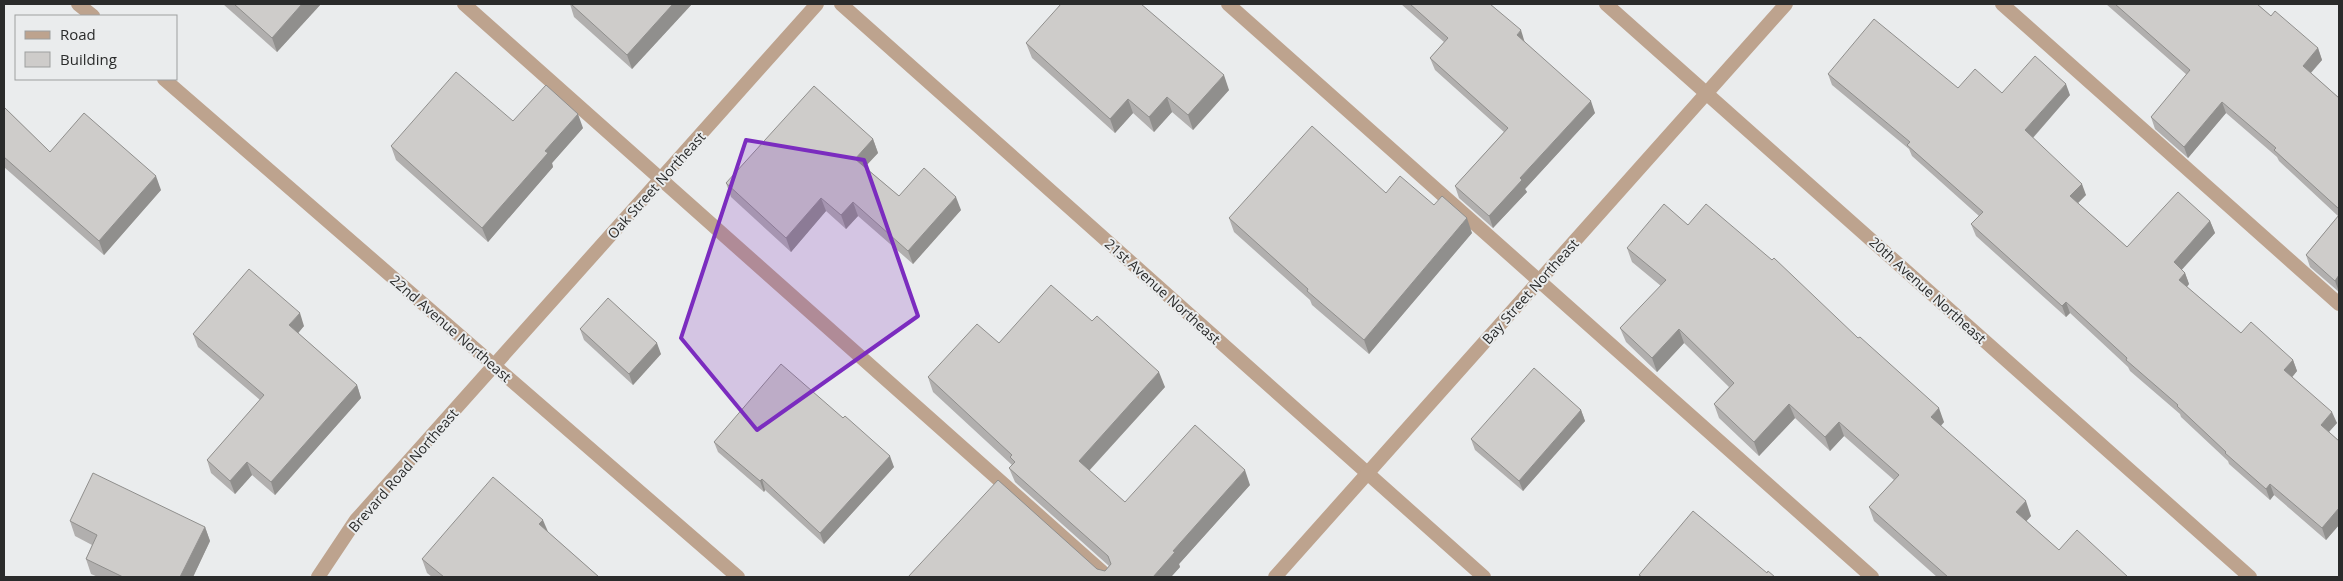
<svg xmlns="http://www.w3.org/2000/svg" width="2343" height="581" font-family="'Open Sans',sans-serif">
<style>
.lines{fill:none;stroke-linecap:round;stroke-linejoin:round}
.service{stroke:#bda38e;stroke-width:14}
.minor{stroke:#bda38e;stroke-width:14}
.tertiary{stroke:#bda38e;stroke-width:14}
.wall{fill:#b1afae}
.shaded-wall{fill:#908f8d}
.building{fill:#ceccca;stroke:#908f8d}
.marked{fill:#7b2cbf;fill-opacity:0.2;stroke:#7b2cbf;stroke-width:4;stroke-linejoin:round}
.labels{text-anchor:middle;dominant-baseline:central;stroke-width:4;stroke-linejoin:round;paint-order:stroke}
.street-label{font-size:14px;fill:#2a2b2b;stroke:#eaeced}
</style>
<rect width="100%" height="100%" fill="#eaeced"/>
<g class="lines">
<!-- service -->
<g class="service">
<polyline points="464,4 1108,577"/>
<polyline points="1228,4 1872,577"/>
<polyline points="2002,4 2339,304"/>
</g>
<!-- minor -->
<g class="minor">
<polyline points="841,4 1484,577"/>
<polyline points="1606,4 2250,577"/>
<polyline points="318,577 356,520 817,4"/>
</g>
<!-- tertiary -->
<g class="tertiary">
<polyline points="78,4 93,16"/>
<polyline points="164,79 738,577"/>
<polyline points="1275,577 1786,4"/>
</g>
</g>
<!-- wall -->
<g class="wall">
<polygon points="223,4 321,4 277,52"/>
<polygon points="570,4 692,4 632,69 574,17"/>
<polygon points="1401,4 1490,4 1525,42 1595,113 1525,189 1527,192 1493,228 1459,198 1455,186 1504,132 1435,70 1430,58 1444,42"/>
<polygon points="2106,4 2257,4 2271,16 2318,48 2322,60 2311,73 2339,98 2339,292 2310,267 2306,255 2338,216 2279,161 2277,157 2226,113 2188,158 2155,129 2151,117 2187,75"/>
<polygon points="1026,43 1229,90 1193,130 1172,112 1154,132 1133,113 1115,133 1032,58"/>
<polygon points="1828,74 2002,93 2070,95 2033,138 2086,195 2078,203 2127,247 2210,221 2215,233 2181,269 2185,273 2189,284 2187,287 2241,333 2293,360 2297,371 2292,377 2337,423 2329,432 2339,441 2339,525 2326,540 2274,495 2270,500 2229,464 2228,461 2181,417 2180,414 2130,371 2128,367 2070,313 2066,317 1976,236 1971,224 1979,216 1912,156 1909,149 1832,85"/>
<polygon points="4,107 50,152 161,190 104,255 4,167"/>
<polygon points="513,121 583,128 552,163 553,167 488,242 396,160 391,146"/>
<polygon points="873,139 878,153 865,167 899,196 961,210 913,264 858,216 846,229 826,211 791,252 731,197 726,183"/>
<polygon points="1386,193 1434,205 1472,233 1369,354 1312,305 1310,300 1234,232 1229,218"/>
<polygon points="1688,225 1944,422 1941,426 2031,516 2026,521 2059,550 2128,577 1937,577 1874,521 1869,507 1894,480 1844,436 1830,451 1795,418 1759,456 1719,418 1714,404 1729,387 1684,343 1657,372 1626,342 1620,328 1661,286 1632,262 1627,248"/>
<polygon points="304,326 298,333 357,385 361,398 275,495 252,475 235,494 211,473 207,460 260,400 198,347 193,334"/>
<polygon points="580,329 661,354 633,385 584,340"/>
<polygon points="999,343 1165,387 1089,471 1125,502 1250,485 1179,564 1180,567 1171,577 908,577 1097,569 1105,571 1109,566 1015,482 1009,468 1012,465 933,392 928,377"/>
<polygon points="1581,410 1585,421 1523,491 1475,450 1471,439"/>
<polygon points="843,418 894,467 824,544 765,490 764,492 718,452 714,442"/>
<polygon points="70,521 205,527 210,541 193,577 98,577 91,574 86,559 92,545 75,536"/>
<polygon points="548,532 599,577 432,577 427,573 422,559"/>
</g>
<!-- shaded-wall -->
<g class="shaded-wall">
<polygon points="302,4 321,4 277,52 272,38"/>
<polygon points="673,4 692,4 632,69 627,55"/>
<polygon points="1521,30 1525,43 1517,35"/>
<polygon points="2318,48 2322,60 2307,77 2303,66"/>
<polygon points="1224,75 1229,90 1193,130 1188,115"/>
<polygon points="2066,84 2070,95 2029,142 2025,130"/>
<polygon points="1167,97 1172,112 1154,132 1149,117"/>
<polygon points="1128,99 1133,113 1115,133 1110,119"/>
<polygon points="1591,101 1595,113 1525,189 1527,192 1493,228 1489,216 1520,178"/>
<polygon points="2222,102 2226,113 2188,158 2184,147"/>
<polygon points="578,114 583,128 552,163 553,167 488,242 482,228 545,151"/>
<polygon points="873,139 878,153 860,172 855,159"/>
<polygon points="156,176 161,190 104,255 99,241"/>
<polygon points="2082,184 2086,195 2074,207 2070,196"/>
<polygon points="956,197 961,210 913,264 908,251"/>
<polygon points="821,198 826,211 791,252 786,238"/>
<polygon points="853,202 858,216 846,229 841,215"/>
<polygon points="1467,218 1472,233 1369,354 1364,340"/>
<polygon points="2210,221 2215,233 2178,274 2174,262"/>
<polygon points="2185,273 2189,284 2183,291 2179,280"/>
<polygon points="2339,275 2339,292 2335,281"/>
<polygon points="2066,302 2070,313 2066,317 2062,306"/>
<polygon points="300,313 304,326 294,338 289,325"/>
<polygon points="1679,329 1684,343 1657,372 1652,358"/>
<polygon points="657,343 661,354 633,385 629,374"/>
<polygon points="2293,360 2297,371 2289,381 2284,370"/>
<polygon points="1159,372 1165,387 1084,476 1079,461"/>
<polygon points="357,385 361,398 275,495 271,482"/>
<polygon points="1789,404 1795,418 1759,456 1754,442"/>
<polygon points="1939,408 1944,422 1936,431 1931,417"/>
<polygon points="1581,410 1585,421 1523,491 1519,481"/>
<polygon points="2332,412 2337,423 2325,436 2321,425"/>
<polygon points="1839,422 1844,436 1830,451 1825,437"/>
<polygon points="890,456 894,467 824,544 820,533"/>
<polygon points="247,462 252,475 235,494 230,481"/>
<polygon points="1245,470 1250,485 1179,564 1180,567 1171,577 1153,577 1173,551"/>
<polygon points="762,479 765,490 764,492 760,481"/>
<polygon points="2270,484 2274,495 2270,500 2266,489"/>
<polygon points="2026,501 2031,516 2022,526 2016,512"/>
<polygon points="2339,508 2339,525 2326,540 2322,528"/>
<polygon points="543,520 549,534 539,524"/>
<polygon points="205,527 210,541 193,577 180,577"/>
</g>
<!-- building -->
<g class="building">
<polygon points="234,4 302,4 272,38"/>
<polygon points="571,4 673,4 627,55"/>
<polygon points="1061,4 1141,4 1224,75 1188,115 1167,97 1149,117 1128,99 1110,119 1026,43"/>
<polygon points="1410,4 1490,4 1521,30 1517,35 1591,101 1520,178 1522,180 1489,216 1455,186 1508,128 1430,58 1448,38"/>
<polygon points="2115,4 2257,4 2271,16 2275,11 2318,48 2303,66 2339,98 2339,209 2274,150 2276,148 2222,102 2184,147 2151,117 2190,70"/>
<polygon points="1874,19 1958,88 1975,69 2002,93 2035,56 2066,84 2025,130 2082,184 2070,196 2127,247 2178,192 2210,221 2174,262 2185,273 2179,280 2241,333 2251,322 2293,360 2284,370 2332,412 2321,425 2339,441 2339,508 2322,528 2270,484 2266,489 2225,453 2226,452 2177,406 2178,405 2126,360 2127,358 2066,302 2062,306 1971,224 1983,212 1907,145 1910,142 1828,74"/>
<polygon points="456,72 513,121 546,85 578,114 545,151 548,153 482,228 391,146"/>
<polygon points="814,86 873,139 855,159 899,196 924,168 956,197 908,251 853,202 841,215 821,198 786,238 726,183"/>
<polygon points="4,107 50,152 84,113 156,176 99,241 4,157"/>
<polygon points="1312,126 1386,193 1400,176 1434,205 1442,196 1467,218 1364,340 1307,291 1308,289 1229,218"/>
<polygon points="1664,204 1688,225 1706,204 1772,260 1774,258 1858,338 1860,337 1939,408 1931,417 2026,501 2016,512 2059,550 2077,530 2128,577 1948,577 1869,507 1899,475 1839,422 1825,437 1789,404 1754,442 1714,404 1734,383 1679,329 1652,358 1620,328 1666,280 1627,248"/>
<polygon points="2339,215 2339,275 2335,281 2306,255"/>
<polygon points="249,269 300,313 289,325 357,385 271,482 247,462 230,481 207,460 264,395 193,334"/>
<polygon points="1051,285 1092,321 1097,316 1159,372 1079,461 1125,502 1195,425 1245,470 1173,551 1175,552 1153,577 908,577 998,480 1097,569 1105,571 1111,564 1108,556 1009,468 1015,462 1010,457 1012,455 928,377 977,324 999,343"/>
<polygon points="608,298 657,343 629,374 580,329"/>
<polygon points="781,364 843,418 845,416 890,456 820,533 762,479 760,481 714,442"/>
<polygon points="1534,368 1581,410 1519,481 1471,439"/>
<polygon points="93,473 205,527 180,577 123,577 86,559 97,535 70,521"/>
<polygon points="493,477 543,520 539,524 599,577 444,577 422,559"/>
<polygon points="1693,511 1767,573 1768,571 1775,577 1642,577 1639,575"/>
</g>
<!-- marked area -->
<path class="marked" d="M746,140l118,20 54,156 -161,114 -76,-92z"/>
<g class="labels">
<!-- street labels -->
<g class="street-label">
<text transform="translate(656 185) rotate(-48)">Oak Street Northeast</text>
<text transform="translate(1928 290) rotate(42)">20th Avenue Northeast</text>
<text transform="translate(1163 291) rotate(42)">21st Avenue Northeast</text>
<text transform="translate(1530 291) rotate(-48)">Bay Street Northeast</text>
<text transform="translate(451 328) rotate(41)">22nd Avenue Northeast</text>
<text transform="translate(403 470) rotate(-49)">Brevard Road Northeast</text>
</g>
</g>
<!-- border -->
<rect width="2343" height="581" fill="none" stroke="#2a2b2b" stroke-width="10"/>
<!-- legend -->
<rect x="15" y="15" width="162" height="65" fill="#eaeced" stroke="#9d9f9f"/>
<rect x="25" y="31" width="25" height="8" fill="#bda38e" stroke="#9d9f9f"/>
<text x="60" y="40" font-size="15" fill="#2a2b2b">Road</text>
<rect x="25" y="52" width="25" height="15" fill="#ceccca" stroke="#9d9f9f"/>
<text x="60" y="65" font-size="15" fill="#2a2b2b">Building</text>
</svg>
